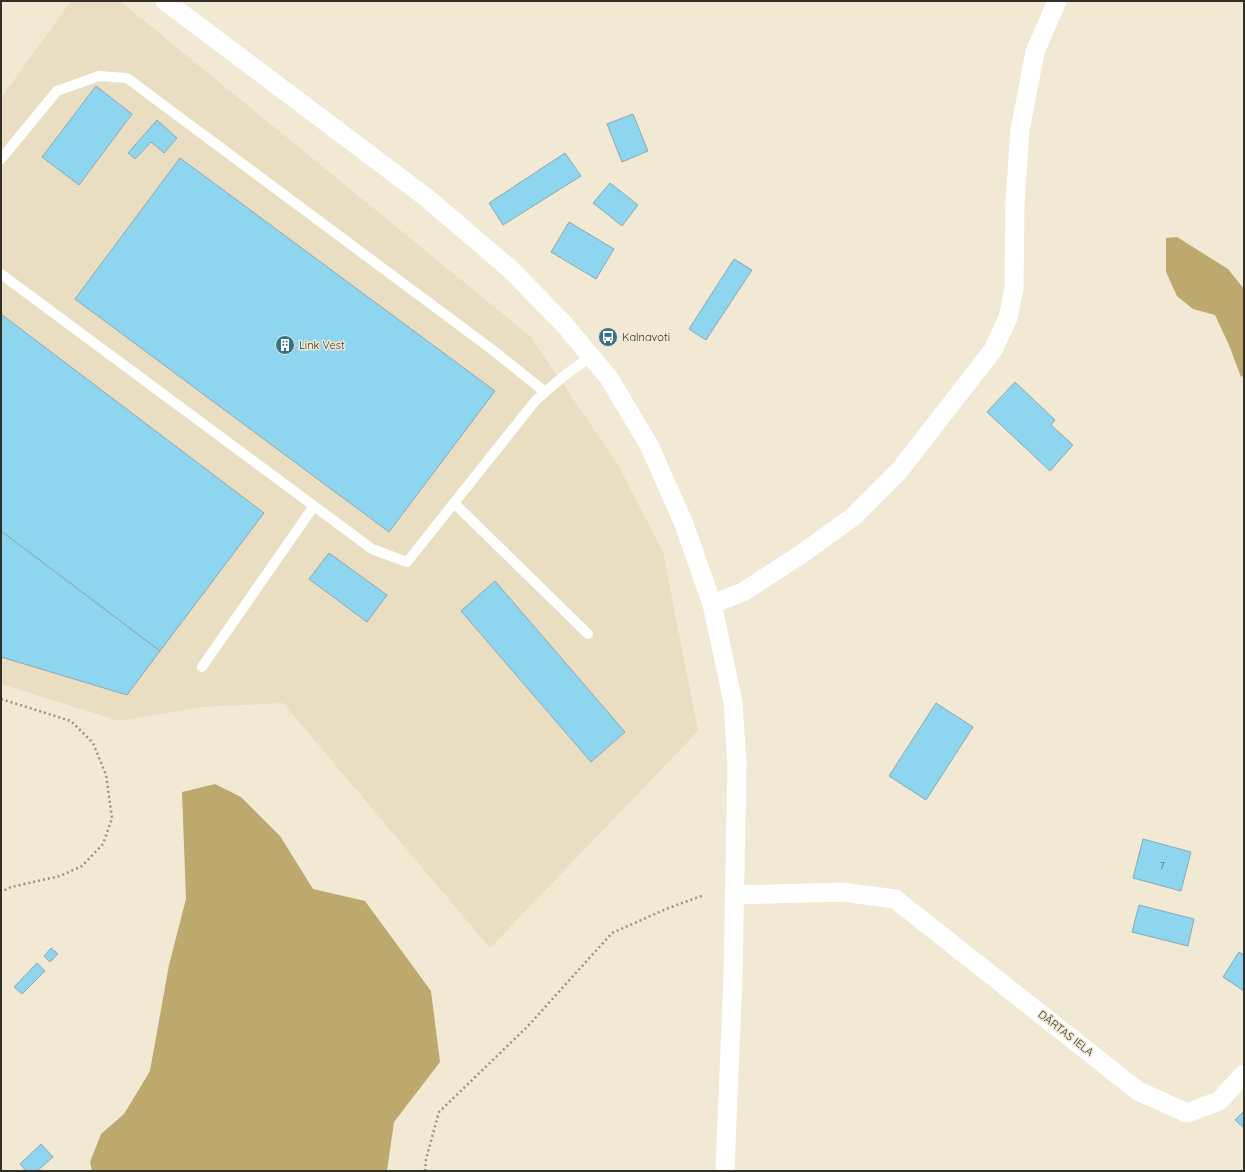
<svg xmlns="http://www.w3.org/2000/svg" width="1245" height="1172" font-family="Quicksand,sans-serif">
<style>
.built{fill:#e9dec1}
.water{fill:#bda86e}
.building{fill:#8ed5f0;stroke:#90a8b1}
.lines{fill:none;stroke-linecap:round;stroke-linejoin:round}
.path{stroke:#999383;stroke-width:2.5;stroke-dasharray:2 3;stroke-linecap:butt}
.service{stroke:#fff;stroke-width:10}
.minor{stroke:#fff;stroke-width:19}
.labels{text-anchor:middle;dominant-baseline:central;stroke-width:3;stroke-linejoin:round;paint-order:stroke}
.number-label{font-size:9px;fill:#495858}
.poi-label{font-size:11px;fill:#322f26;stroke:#f1e9d3;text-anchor:start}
.street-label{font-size:11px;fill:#322f26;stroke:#f1e9d3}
</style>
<rect width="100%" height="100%" fill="#f1e9d3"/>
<!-- built -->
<polygon class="built" points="71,1 120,1 531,337 618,465 663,552 698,731 490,948 283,703 203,707 119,721 1,684 1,98"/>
<!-- water -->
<g class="water">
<polygon points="1177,237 1228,269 1244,289 1244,375 1241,377 1229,345 1215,315 1193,309 1177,296 1166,272 1166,238"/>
<polygon points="215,784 241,797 280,836 313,889 365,901 431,991 440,1062 394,1122 387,1171 92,1171 90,1162 101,1134 124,1114 150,1071 169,965 186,899 182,792"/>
</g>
<!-- building -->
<g class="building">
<polygon points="96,86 132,114 79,185 42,157"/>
<polygon points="633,114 648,151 622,162 607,124"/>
<polygon points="157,120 177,138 164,153 151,142 135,159 128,153"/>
<polygon points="565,153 581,176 503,225 489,203"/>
<polygon points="180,158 495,391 389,532 75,299"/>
<polygon points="610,183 638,205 622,226 593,203"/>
<polygon points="569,222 614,249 596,279 551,252"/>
<polygon points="734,259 752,270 706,340 689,329"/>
<polygon points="1,314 264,513 160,651 1,531"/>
<polygon points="1015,382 1055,420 1051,425 1073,445 1050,471 987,412"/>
<polygon points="1,531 160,651 127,695 1,657"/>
<polygon points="329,553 387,595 367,622 309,579"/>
<polygon points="495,581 625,732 591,762 461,611"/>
<polygon points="936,703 973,727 926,800 889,776"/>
<polygon points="1143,839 1191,852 1181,891 1133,878"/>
<polygon points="1139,905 1194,919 1188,946 1132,932"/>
<polygon points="51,948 58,954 50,962 44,956"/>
<polygon points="1239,952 1244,955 1244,991 1223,977"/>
<polygon points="37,963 45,971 22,994 14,987"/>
<polygon points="1244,1111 1244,1128 1235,1120"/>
<polygon points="41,1144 53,1157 37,1171 26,1171 20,1164"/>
</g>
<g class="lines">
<!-- path -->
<g class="path">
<polyline points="1,699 71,721 93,743 106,775 112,818 103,844 82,866 60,876 11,887 1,892"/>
<polyline points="425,1171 426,1159 439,1112 528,1026 612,933 666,909 704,895"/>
</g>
<!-- service -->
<g class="service">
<polyline points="1,159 57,91 99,76 127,78 494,351 545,392"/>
<polyline points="1,274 372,549 407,562 536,400 565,375 591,356"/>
<polyline points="454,503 588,634"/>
<polyline points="202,667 314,506"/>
</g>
<!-- minor -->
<g class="minor">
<polyline points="165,1 427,198 509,268 563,323 609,378 650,447 684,524 712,604 733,702 737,764 733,976 725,1171"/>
<polyline points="712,604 743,592 803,553 854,516 899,471 993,350 1008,318 1014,288 1015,203 1020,130 1035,52 1057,1"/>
<polyline points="734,895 842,892 895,899 1138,1091 1187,1113 1219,1101 1244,1074"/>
</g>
</g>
<!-- icons -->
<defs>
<symbol id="bus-disc" viewBox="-11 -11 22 22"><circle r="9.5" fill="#347288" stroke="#f1e9d3"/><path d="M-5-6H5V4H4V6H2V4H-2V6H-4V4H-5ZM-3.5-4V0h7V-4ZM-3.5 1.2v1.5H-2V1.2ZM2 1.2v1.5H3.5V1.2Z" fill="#fff"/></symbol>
<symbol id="building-disc" viewBox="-11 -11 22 22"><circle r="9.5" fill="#347288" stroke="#f1e9d3"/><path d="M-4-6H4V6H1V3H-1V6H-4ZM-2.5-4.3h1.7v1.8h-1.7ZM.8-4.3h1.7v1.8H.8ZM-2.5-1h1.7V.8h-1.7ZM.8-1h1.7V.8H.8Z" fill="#fff"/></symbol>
</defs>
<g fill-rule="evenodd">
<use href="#bus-disc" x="597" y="326" width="22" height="22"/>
<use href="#building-disc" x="274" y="334" width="22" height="22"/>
</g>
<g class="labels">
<!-- number labels -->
<g class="number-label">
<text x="1162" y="865">7</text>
</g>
<!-- poi labels -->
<g class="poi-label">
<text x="622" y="337">Kalnavoti</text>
<text x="299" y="345">Link Vest</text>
</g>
<!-- street labels -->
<g class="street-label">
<text transform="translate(1066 1033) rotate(38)">DĀRTAS IELA</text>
</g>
</g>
<!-- border -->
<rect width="1245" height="1172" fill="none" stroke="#322f26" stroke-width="4"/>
</svg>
